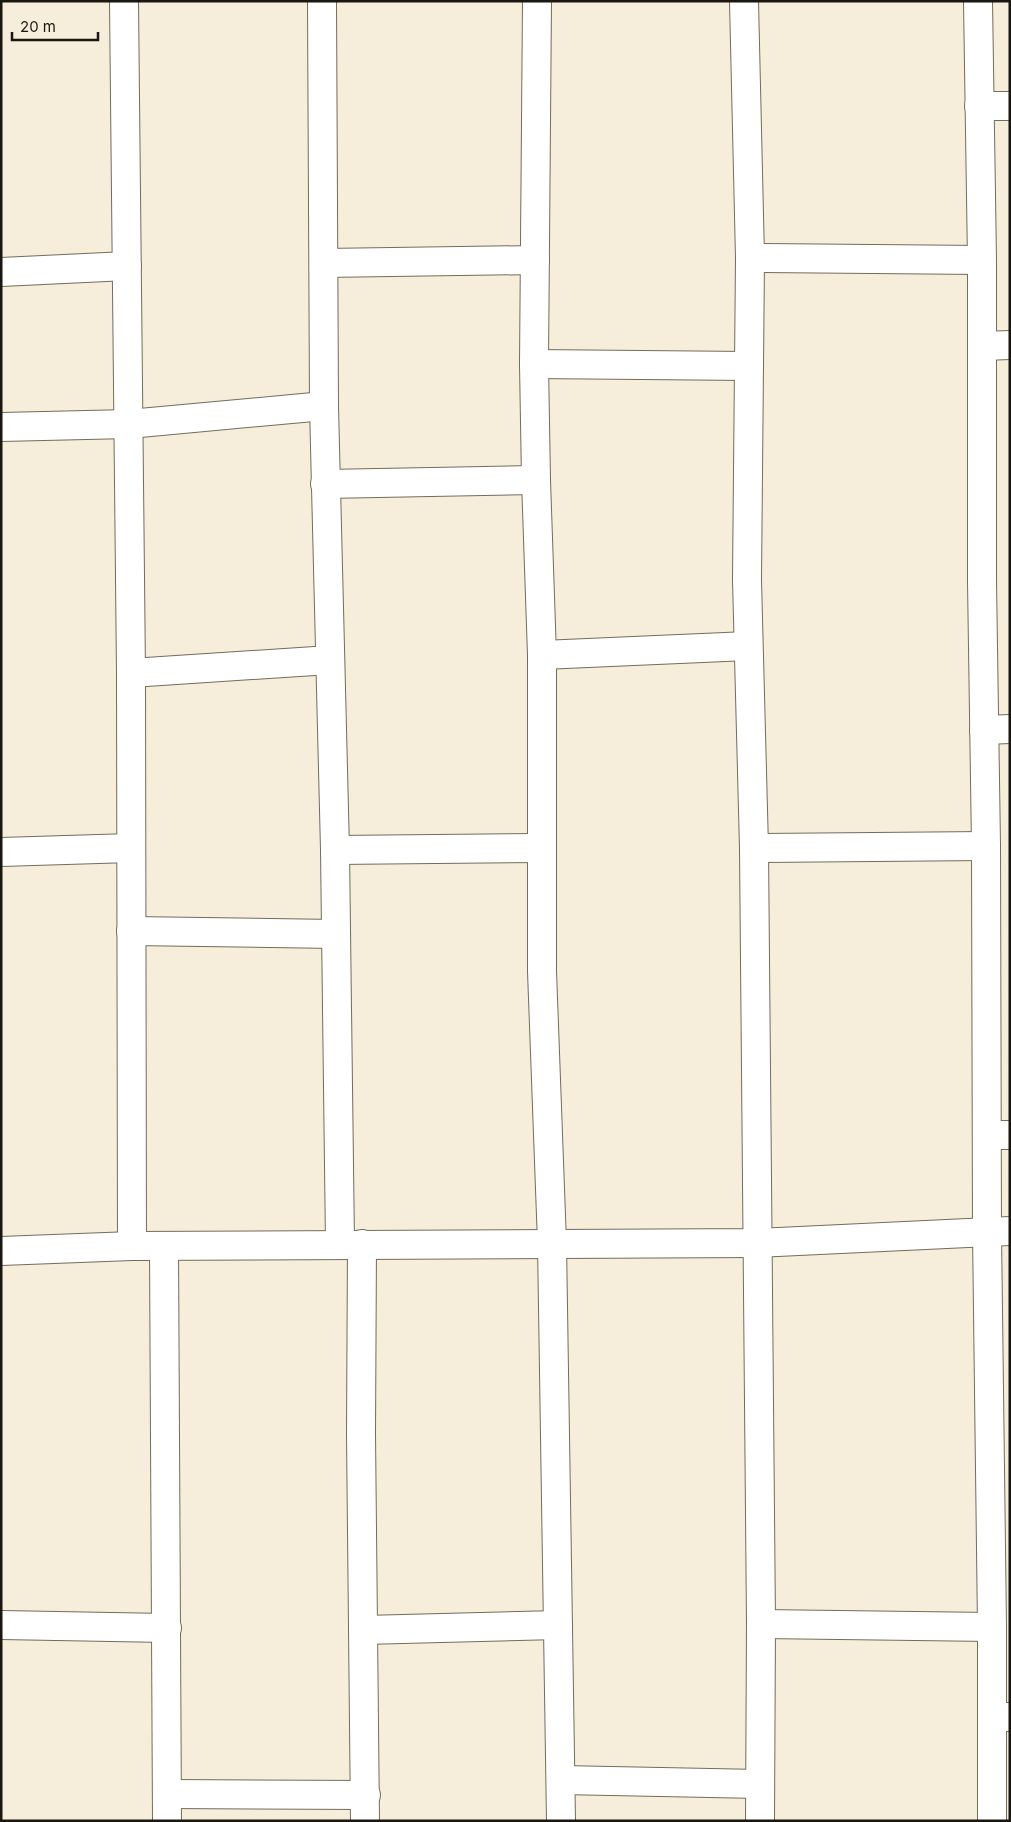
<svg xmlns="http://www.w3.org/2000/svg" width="1011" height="1822" font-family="Inter,sans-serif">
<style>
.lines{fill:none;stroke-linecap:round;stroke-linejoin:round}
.minor-casing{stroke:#736c5b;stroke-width:30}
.tertiary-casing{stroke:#736c5b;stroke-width:30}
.minor{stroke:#fff;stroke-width:28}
.tertiary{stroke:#fff;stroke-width:28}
</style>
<rect width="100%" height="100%" fill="#f6eedb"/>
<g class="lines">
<defs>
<g id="minor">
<polyline points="124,1 131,673 132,1246"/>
<polyline points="322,1 324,406 335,850 340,1244"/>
<polyline points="537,1 534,364 536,480 542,655 542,971 552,1243 561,1821"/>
<polyline points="744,1 750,258 747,580 754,848 761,1624 760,1821"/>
<polyline points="979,106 1010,106"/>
<polyline points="750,258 982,260"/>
<polyline points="324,263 535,260"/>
<polyline points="1,272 127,266"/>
<polyline points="983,346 1010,345"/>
<polyline points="534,364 749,366"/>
<polyline points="1,427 129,424 324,406"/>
<polyline points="325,484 536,480"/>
<polyline points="542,655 748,646"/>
<polyline points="131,673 330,660"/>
<polyline points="984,730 1010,729"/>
<polyline points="754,848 986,846"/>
<polyline points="335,850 541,848"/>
<polyline points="1,852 131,848"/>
<polyline points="131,931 336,934"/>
<polyline points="987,1135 1010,1135"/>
<polyline points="362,1244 361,1434 365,1821"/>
<polyline points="164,1246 167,1821"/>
<polyline points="1,1251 132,1246 756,1243 1010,1231"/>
<polyline points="761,1624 992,1627"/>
<polyline points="1,1625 167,1628"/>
<polyline points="364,1630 558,1625"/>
<polyline points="992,1717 1010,1717"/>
<polyline points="561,1780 760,1784"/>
<polyline points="167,1794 366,1795"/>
</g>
<polyline id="tertiary" points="978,1 982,260 982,581 986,846 987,1232 992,1627 992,1821"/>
</defs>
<!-- minor casing -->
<use href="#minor" class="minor-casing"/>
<!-- tertiary casing -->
<use href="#tertiary" class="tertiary-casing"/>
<!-- minor -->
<use href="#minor" class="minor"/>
<!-- tertiary -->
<use href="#tertiary" class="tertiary"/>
</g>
<!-- border -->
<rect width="1011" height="1822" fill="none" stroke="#191710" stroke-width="5"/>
<!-- scale -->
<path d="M12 32v8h86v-8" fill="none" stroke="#191710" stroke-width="2.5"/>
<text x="20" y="32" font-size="15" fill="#191710" stroke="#f6eedb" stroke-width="4" paint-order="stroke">20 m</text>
</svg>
